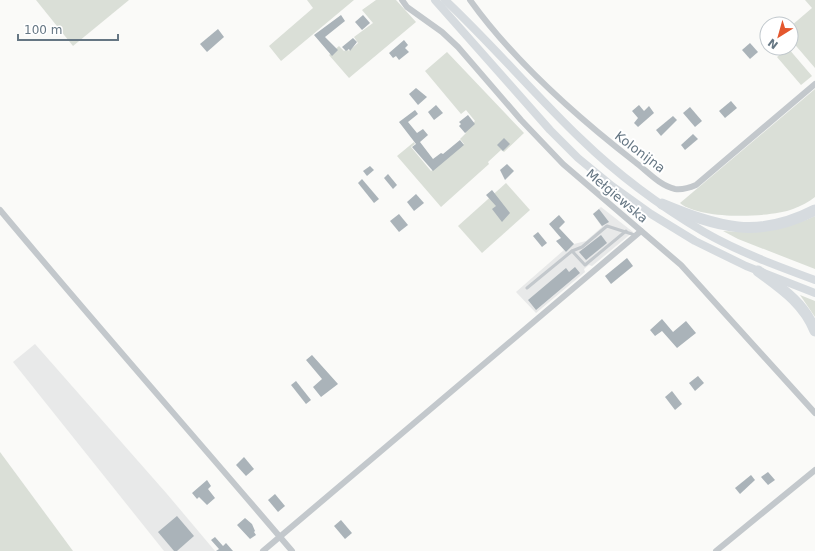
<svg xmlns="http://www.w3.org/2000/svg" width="815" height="551" font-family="'DejaVu Sans',sans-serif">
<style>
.built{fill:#e8e9e9}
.green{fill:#dadfd7}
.building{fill:#aab3b9}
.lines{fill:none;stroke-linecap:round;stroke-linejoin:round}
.service{stroke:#c3c8cc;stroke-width:3}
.minor{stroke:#c3c8cc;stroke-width:6}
.secondary{stroke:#d6dbdf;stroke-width:8}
.motorway{stroke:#d6dbdf;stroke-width:11}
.labels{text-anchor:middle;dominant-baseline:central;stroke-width:4;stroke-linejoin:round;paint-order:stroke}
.street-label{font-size:13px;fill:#657683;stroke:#fff}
</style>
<rect width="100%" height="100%" fill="#fafaf8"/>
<!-- built -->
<g class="built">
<polygon points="601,207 633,232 592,266 589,265 584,269 585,272 536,313 516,292 564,250 566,252 574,244 586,241 602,227 593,214"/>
<polygon points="35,344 167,494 215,551 164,551 13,362"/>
</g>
<!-- green -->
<g class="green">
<polygon points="36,0 129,0 73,46"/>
<polygon points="307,0 354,0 281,61 269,46 313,8"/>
<polygon points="376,0 396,0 416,22 349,78 329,55 339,46 344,51 347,49 349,51 358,43 354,37 373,23 362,10"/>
<polygon points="805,0 815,0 815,68 791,40 791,26 812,8"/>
<polygon points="788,48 812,76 801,85 777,57"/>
<polygon points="447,52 524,133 504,152 501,150 488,162 489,164 441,207 397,156 414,142 415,144 411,147 431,171 464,144 460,139 466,133 464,131 475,121 466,110 461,114 425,71"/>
<path d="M815,89v108c-6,5 -14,9 -22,12 -24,9 -93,11 -113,-6z"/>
<polygon points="506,183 530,210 482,253 458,226"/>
<path d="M815,216v53l-77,-30 -15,-8c33,2 62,-1 92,-15z"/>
<polygon points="800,295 815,301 815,317"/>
<polygon points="0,452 73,551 0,551"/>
</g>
<!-- building -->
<g class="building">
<polygon points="341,15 345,21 325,37 338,50 332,56 314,35"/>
<polygon points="363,15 370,23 362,30 355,22"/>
<polygon points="218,29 224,37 207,52 200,44"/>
<polygon points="353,38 357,42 350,51 349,49 346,51 342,47"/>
<polygon points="404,40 408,45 405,48 409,52 399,60 396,56 393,58 389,53"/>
<polygon points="750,43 758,52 750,59 742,50"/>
<polygon points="416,88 427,97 418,105 409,94"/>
<polygon points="731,101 737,108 725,118 719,111"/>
<polygon points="436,105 443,113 434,120 428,112"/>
<polygon points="639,105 644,111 649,106 654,113 638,127 634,123 638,118 632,111"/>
<polygon points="690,107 702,121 695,127 683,113"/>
<polygon points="415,110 418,114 408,122 417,133 423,129 428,135 420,142 433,159 441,153 443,154 460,140 464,145 433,171 412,147 416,144 399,122"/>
<polygon points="468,115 475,124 465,133 459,126 461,124 459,122"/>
<polygon points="673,116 677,120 661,136 656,130"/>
<polygon points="693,134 698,139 685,150 681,145"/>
<polygon points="504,138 510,144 503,151 497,145"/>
<polygon points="507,164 514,171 505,180 500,170"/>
<polygon points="370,166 374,170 367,176 363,171"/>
<polygon points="388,174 397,185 393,189 384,178"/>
<polygon points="362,179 379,199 374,203 358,183"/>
<polygon points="492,190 510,213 502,222 492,209 496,206 486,195"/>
<polygon points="416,194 424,203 414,211 407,202"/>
<polygon points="599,209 609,222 602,226 593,214"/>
<polygon points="399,214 408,225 399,232 390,221"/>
<polygon points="559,215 565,222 559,228 574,244 566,252 556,241 561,238 549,224"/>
<polygon points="538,232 547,243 542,247 533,236"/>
<polygon points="601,235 607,243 586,260 579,252"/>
<polygon points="627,258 633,266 611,284 605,276"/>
<polygon points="575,267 580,273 536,310 528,300 566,268 569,272"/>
<polygon points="662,319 673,332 686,321 696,333 677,348 662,331 655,336 650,330"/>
<polygon points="312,355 338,384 321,397 313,387 322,379 306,360"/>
<polygon points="698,376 704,383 695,391 689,383"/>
<polygon points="296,381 311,400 306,404 291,385"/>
<polygon points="672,391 682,404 675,410 665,397"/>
<polygon points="244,457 254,469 246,476 236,465"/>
<polygon points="768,472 775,480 768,485 761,477"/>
<polygon points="751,475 755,480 740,494 735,488"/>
<polygon points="207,480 211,486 208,489 215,498 207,505 199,497 197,499 192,493"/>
<polygon points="275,494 285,506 278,512 268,500"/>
<polygon points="177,516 194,536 177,551 174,551 158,532"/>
<polygon points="245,518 252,524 255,531 254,532 256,535 250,539 237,525"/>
<polygon points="341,520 352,533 345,539 334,526"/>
<polygon points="215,537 223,546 226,543 233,551 216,551 219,549 211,540"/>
</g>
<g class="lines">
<!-- service -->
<g class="service">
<polyline points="572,251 582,247 607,226 635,235"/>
<polyline points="527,288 572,251 585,265 626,231"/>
</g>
<!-- minor -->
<g class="minor">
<polyline points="402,0 407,7 442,32 458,47 521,120 563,164 681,265 815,413"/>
<path d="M470,0c43,60 107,117 165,162 12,9 25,24 40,27 8,1 14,-1 21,-4l119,-101"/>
<path d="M0,210c96,115 195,227 292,341"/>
<polyline points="263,551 641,231"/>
<polyline points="716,551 815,470"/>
</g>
<!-- secondary -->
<g class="secondary">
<polyline points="435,0 550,130 578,158 612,186 651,214 695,241 746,266 815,293"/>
<path d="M445,0c47,44 89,94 136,139 36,35 79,67 123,93 35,20 73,34 111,48"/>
</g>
<!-- motorway -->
<g class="motorway">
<path d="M662,204c56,23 95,36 153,6"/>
<path d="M758,271c23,17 46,32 57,60"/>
</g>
</g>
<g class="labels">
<!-- street labels -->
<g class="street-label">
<text transform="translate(640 152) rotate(37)">Kolonijna</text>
<text transform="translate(617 196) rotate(40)">Mełgiewska</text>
</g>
</g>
<!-- north arrow -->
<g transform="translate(779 36) rotate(217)"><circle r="19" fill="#ffffff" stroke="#c1c8cd"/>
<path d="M0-3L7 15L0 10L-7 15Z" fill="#e4572e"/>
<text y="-6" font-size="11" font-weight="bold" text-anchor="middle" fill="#657683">N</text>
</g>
<!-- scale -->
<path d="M18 34v6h100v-6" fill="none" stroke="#657683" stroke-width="2"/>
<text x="24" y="34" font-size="12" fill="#657683" stroke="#ffffff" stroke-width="3" paint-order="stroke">100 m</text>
</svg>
